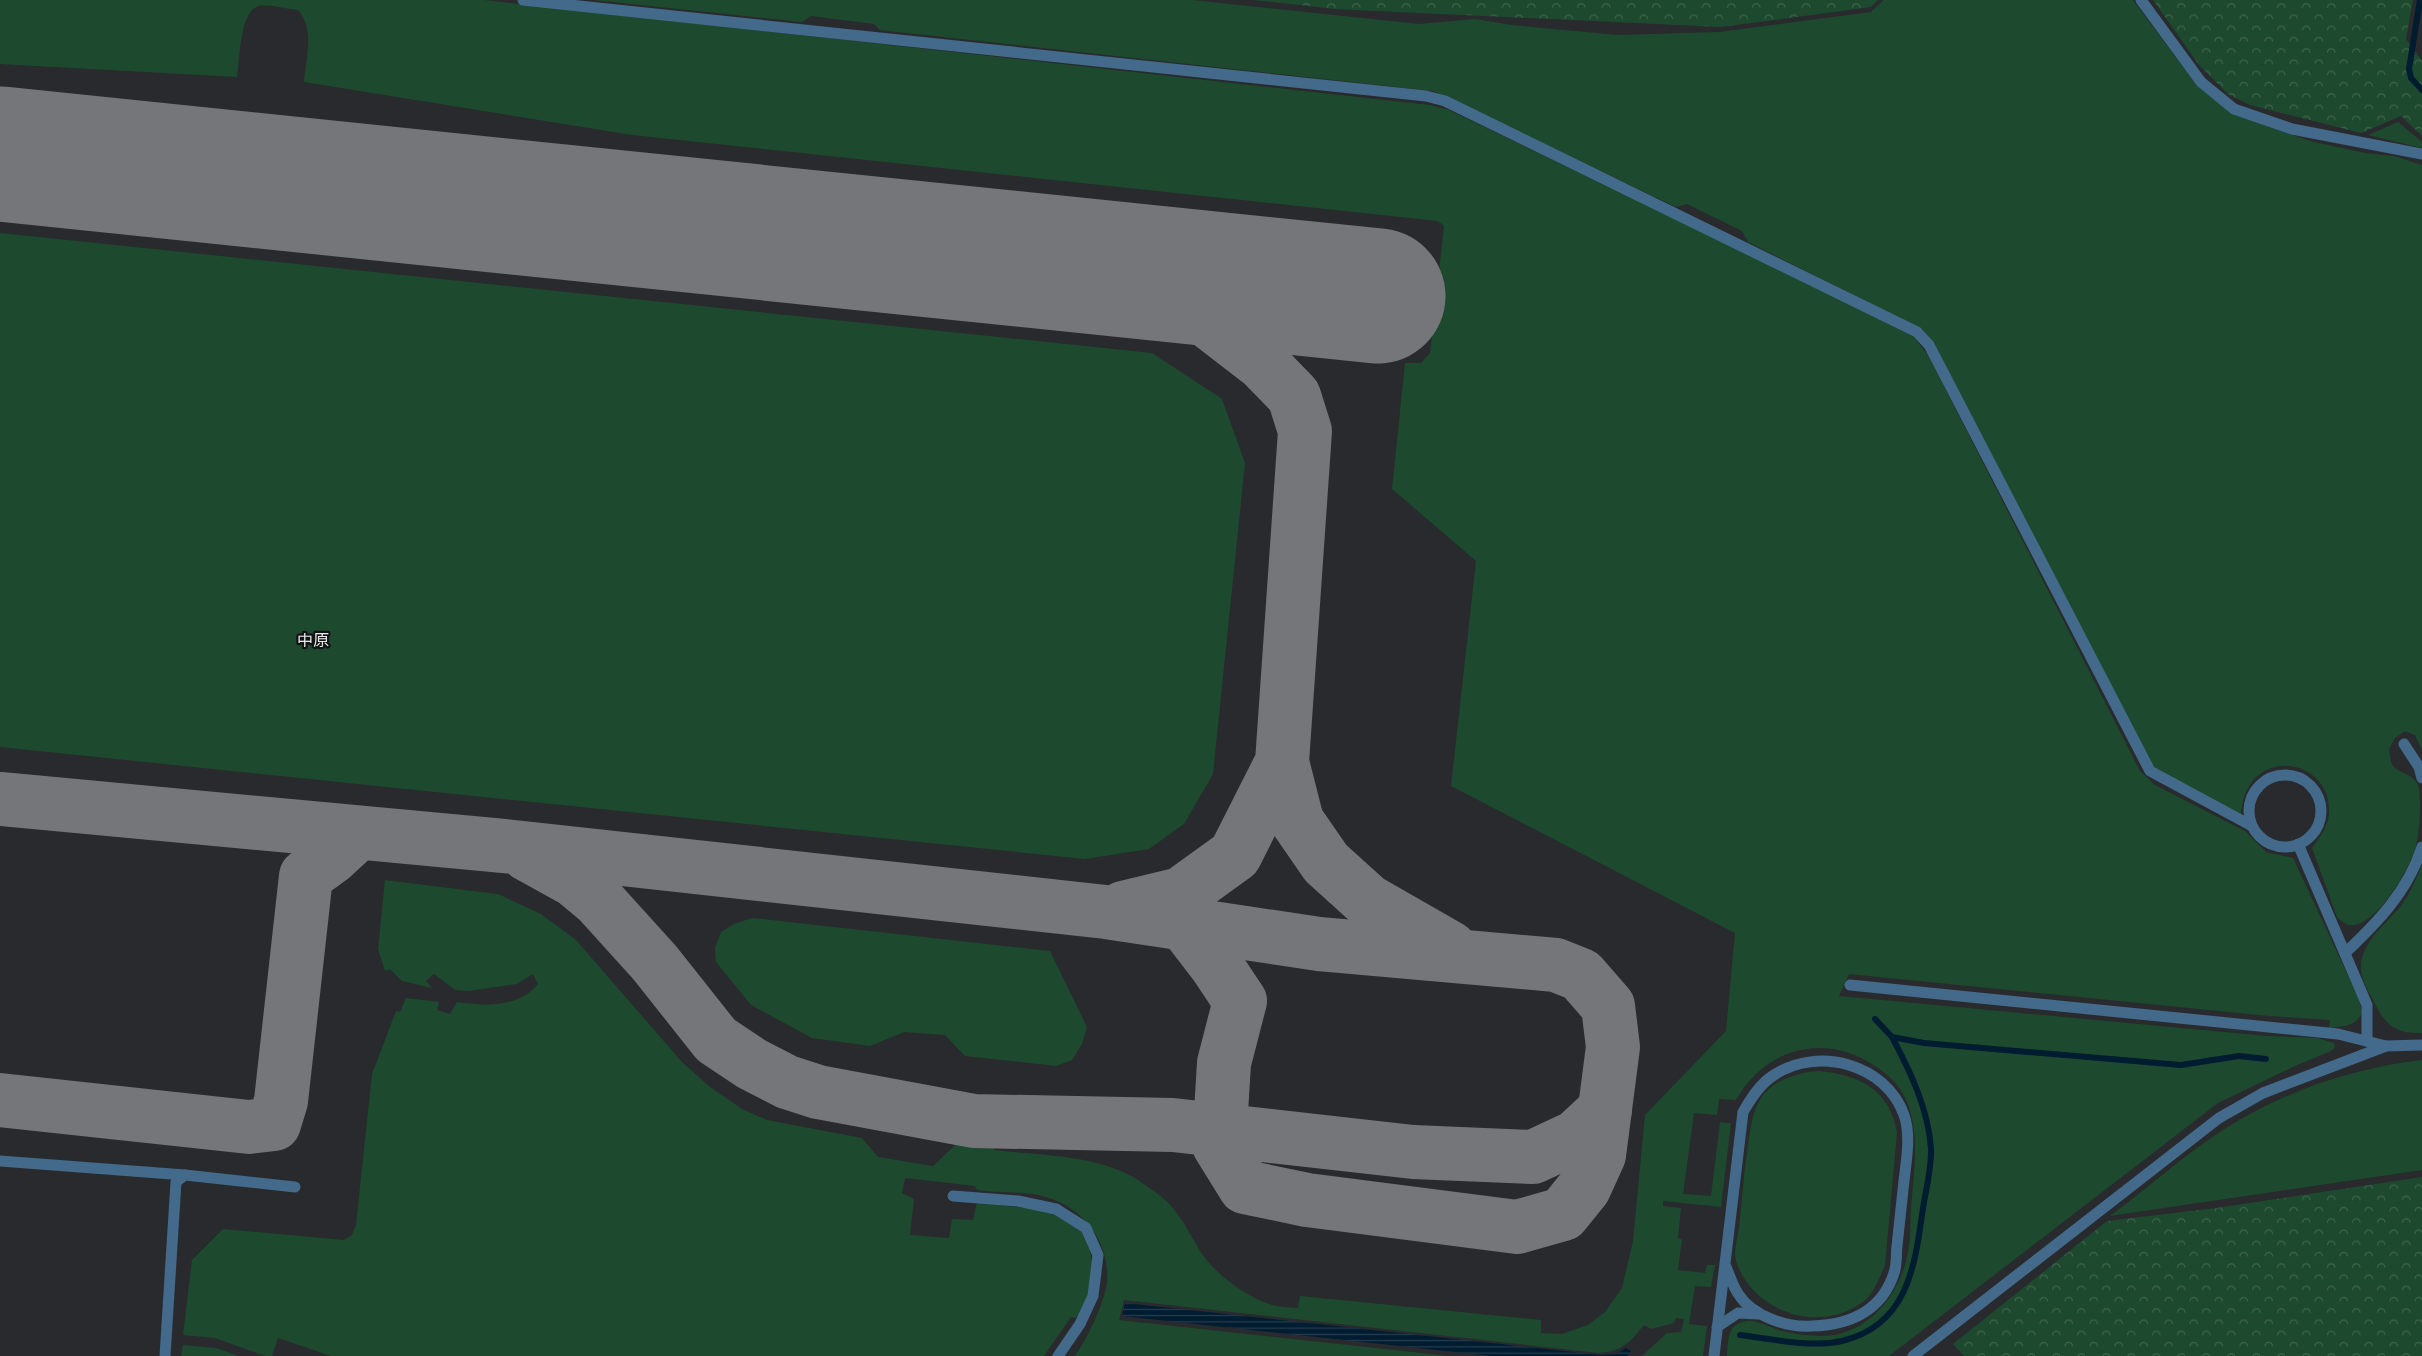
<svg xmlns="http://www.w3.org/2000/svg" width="2422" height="1356" font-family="'Open Sans','Noto Sans JP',sans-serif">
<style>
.grass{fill:#1d4a2e}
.forest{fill:url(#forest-crowns)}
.water{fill:url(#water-rules)}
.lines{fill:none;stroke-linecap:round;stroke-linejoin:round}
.stream{stroke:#001c30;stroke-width:6}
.taxiway{stroke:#757679;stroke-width:54}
.runway{stroke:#757679;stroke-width:135}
.lane{stroke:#436a8a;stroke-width:11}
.labels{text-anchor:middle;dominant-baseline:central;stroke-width:4.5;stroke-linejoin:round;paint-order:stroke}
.quarter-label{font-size:16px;fill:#e7e8ea;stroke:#121314}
</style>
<defs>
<pattern id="forest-crowns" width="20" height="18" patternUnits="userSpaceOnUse" patternTransform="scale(1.25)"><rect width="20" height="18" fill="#1d4a2e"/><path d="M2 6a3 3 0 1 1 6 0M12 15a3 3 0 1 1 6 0" fill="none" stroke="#3e644c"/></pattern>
<pattern id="water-rules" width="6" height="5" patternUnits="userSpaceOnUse" patternTransform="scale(1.25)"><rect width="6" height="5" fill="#001c30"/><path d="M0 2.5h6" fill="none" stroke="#253d4e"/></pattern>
</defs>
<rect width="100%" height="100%" fill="#282a2d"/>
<!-- grass -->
<g class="grass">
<path d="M0,0h484l946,105 19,5 309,149 156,78 15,20 211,414 15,14 90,46 21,21 27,6 66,141 3,14c-7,14 -18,13 -33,15l1,-8 -61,-4 -420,-42 -10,22 428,40 50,2 17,5 1,4 -4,4 -36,15 -77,37 -329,253h-162c1,-10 0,-25 9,-31 17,-11 33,4 50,7 17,3 36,6 53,2 37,-9 63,-46 69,-82 3,-15 2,-30 3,-45 3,-35 9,-72 -4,-105 -6,-16 -18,-27 -32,-36 -50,-34 -110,-18 -139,34l-17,-1 -2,16 -23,-2 -11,81 28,2 9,-74 11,1 -10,84 -58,-6v5l18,2 -3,30 4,1 -4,31 27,3 2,-8h8l-4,22 -16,-1 -6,38 18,2 -4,30h-61l25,-23 14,-1 3,-13 -8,-1 -2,5 -23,6 -7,-4c-15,18 -21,26 -45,28l-475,-53 -5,20 330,36h-374c12,-17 30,-54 32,-74 3,-40 -23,-74 -61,-85 -19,-6 -48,-4 -69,-7l-2,-4 -70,-8 -3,15 12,6 -4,36 39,3 3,-19 21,1 4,-18 77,10 20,11 10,11 6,16 3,18 -5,34 -12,16 -5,-1 -27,39h-713l-53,-18 -6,18h-7l-50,-18 -32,-3 9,-75 31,-31 121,11 8,-5 4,-10 16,-151 24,-63 4,1 6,-14 33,4 -2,8 13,4 7,-12c27,4 62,6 81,-18l-5,-10 -16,10 -49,7 -13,-1 -21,-16 -8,7 6,7 -30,-7 -12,-12 -5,2 -7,-22 7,-69 113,14 43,20 35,26 106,122 28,25 32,22 25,11 95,18 16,19 55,9 32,-30 30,4 -1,10c48,6 102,4 144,30 13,9 29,19 38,32 10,13 17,28 26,42 15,21 44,43 70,51 8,2 18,2 26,3l2,-12 241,24v13l21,1 26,-9 17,-13 17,-24 11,-47 12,-126 81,-84 9,-98 -284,-147 25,-225 -84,-72 13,-126h16l9,-10 14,-127 -6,-5 -806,-86 -328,-53c2,-24 11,-53 -6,-72 -12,-1 -28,-6 -39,-4 -20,5 -19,54 -22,71l-237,-13z"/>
<path d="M593,0h599l227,24 56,-5 37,6 105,10 102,-3 152,-20 13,-12h249l64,86 40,30 73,25 55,12 29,3 28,9v585l-7,-15 -10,-4 -10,7 -6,11c1,5 1,11 3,15 5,11 24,8 27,25 2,17 1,40 -3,57 -6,22 -38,78 -63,79 -6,1 -12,-4 -16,-8l-25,-69c7,-10 16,-21 17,-34 4,-58 -84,-71 -88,1l-84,-45 -7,-6 -220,-426 -8,-9 -174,-87 -6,-11 -55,-27 -11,3 -243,-116 -553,-61 -6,-6 -63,-8 -9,6z"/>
<polygon points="2398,122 2422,142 2422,148 2368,135"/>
<polygon points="0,233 1152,353 1222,399 1245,463 1213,774 1184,824 1149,849 1085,859 0,747"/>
<path d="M2422,865v168c-22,1 -36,-6 -45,-26 -6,-11 -16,-26 -16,-39 -1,-25 25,-44 40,-62 9,-13 15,-26 21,-41z"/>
<polygon points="752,918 1050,951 1087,1027 1082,1044 1072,1060 1056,1066 965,1056 945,1035 904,1032 870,1046 812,1038 751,1005 716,962 715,948 721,932 734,924"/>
<path d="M2422,1060v110l-312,46c39,-29 75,-62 116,-88 59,-37 127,-60 196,-68z"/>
<path d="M1819,1071c40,4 71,18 78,62l-12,132c-5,12 -11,28 -21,36 -43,34 -111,12 -128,-40 -3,-9 2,-24 3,-34 4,-35 6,-71 13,-106 1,-7 7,-22 12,-27 14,-16 34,-21 55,-23z"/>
<polygon points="183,1345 216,1348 239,1356 181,1356"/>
</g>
<!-- forest -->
<g class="forest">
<polygon points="1253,0 1878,0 1871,7 1721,27 1335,9"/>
<polygon points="2153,0 2413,0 2406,39 2422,61 2422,136 2401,116 2361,133 2250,105 2228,94 2199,65"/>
<polygon points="2422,1177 2422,1356 1964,1356 1953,1344 2107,1221 2216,1208"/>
</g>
<!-- water -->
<polygon class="water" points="1125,1303 1601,1355 1616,1354 1626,1348 1631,1351 1627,1356 1492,1356 1464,1353 1122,1316"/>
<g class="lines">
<!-- stream -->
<g class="stream">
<polyline points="2420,0 2409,69 2411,78 2422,90"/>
<polyline points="1875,1019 1892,1037 1924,1043 2181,1065 2239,1056 2266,1059"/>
<path d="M1740,1335c33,4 70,13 102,6 67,-16 73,-77 81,-133 3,-19 9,-41 8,-60 -3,-40 -21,-77 -39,-111"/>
</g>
<!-- taxiway -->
<g class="taxiway">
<polyline points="1282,762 1297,821 1326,863 1368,901 1450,948"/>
<polyline points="0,799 504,846 1106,912 1319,944 1556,965 1581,975 1608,1006 1613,1047 1599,1155 1584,1188 1563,1214 1517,1227 1307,1200 1245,1187 1219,1145 1224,1063 1240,1001 1216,965 1183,922"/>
<polyline points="527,854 574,880 598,900 655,963 716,1040 752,1064 787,1082 818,1092 974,1121 1173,1125 1413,1152 1533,1157 1576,1137 1605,1110"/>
<polyline points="1123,908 1181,894 1235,855 1282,762 1305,431 1294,396 1263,364 1171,293 1136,271"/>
<polyline points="0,1100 249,1127 274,1124 281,1101 306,876 332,857 358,833"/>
</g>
<!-- runway -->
<polyline class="runway" points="0,154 1378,296"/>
<!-- lane -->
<g class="lane">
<polyline points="523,0 1426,96 1445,101 1917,332 1929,345 2150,771 2252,826"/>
<polyline points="2141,0 2201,82 2234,109 2292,129 2422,154"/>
<polyline points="2404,744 2419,767 2422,778"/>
<circle cx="2285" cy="811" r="36"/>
<polyline points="2298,844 2367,1005 2367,1041"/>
<path d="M2345,953c33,-31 63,-62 77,-106"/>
<polyline points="1850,985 2338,1034 2386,1046 2422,1045"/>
<polyline points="0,1161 185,1175"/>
<polyline points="953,1196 1018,1201 1056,1209 1086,1228 1098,1255 1093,1296 1080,1324 1058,1356"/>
<polyline points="1717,1327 1738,1313 1758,1314"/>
<polyline points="165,1356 176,1182 185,1175 295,1187"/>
<path d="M1714,1356l29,-244c9,-15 17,-28 31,-37 44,-29 112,-11 130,40 8,22 1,52 -1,75 -2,19 -4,37 -6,56 -1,8 0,19 -3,27 -12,38 -45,52 -82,53 -25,2 -59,-10 -73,-31 -6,-8 -9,-19 -13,-28"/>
<polyline points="1913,1356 2219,1118 2263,1093 2386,1046"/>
</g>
</g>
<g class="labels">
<!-- quarter labels -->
<g class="quarter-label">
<text x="313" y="640">中原</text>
</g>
</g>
</svg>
